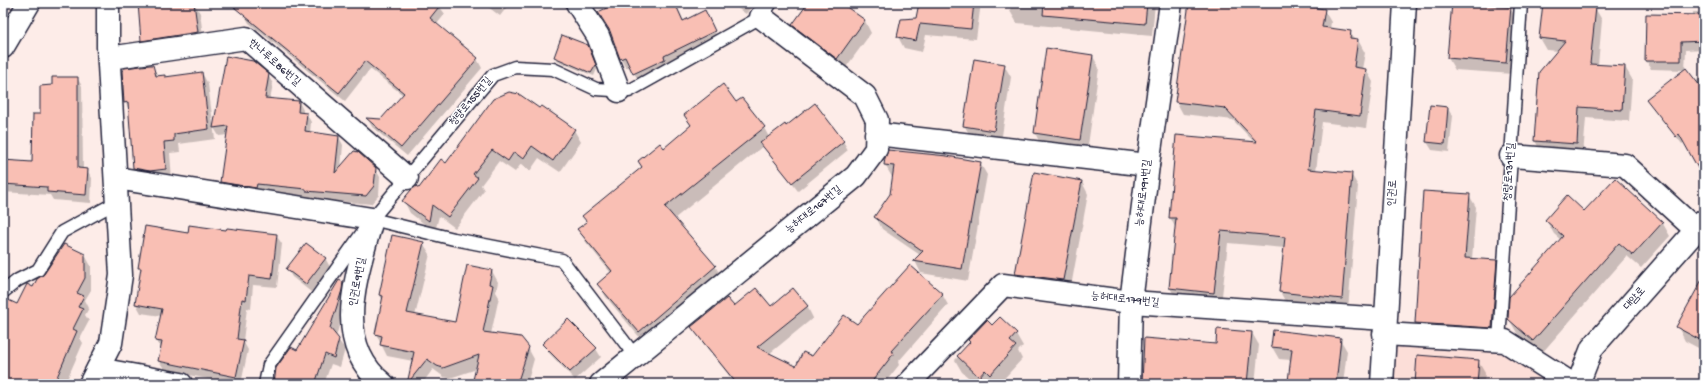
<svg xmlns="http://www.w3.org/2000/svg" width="1707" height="387" font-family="'Gochi Hand','Poor Story',sans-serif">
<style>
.built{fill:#fcded8}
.shadow{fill:#0003}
.building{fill:#f9bfb4;stroke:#22223b}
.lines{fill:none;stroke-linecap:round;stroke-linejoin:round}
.service-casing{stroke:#22223b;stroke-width:15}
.minor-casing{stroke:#22223b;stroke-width:25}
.tertiary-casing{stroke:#22223b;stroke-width:25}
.secondary-casing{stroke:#22223b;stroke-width:25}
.service{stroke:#fff;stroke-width:12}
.minor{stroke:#fff;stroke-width:22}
.tertiary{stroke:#fff;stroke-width:22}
.secondary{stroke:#fff;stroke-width:22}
.labels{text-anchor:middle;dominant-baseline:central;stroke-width:3;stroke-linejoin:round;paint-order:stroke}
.street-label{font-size:11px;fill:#22223b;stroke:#fff}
</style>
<rect width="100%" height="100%" fill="#fdece8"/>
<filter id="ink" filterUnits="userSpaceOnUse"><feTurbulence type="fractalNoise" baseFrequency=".025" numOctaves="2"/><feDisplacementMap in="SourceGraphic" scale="8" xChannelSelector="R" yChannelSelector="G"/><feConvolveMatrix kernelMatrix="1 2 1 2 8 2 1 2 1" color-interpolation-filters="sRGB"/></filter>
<g filter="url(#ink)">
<!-- built -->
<polygon class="built" points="1389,339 1504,344 1564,384 1386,384"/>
<!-- shadow -->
<g class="shadow">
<polygon points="139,3 194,3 200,13 204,44 149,52 142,40"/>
<polygon points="233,3 437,3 445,14 437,24 477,59 482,68 407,156 372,127 368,119 381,120 403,95 370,69 345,101 249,23 245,16"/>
<polygon points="483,3 510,3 500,16"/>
<polygon points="603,3 675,3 684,21 710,21 719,41 640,83 630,66 626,68 621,58 610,8"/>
<polygon points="730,3 754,3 746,14"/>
<polygon points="809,3 840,3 865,21 871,33 844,70 800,37 793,25"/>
<polygon points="920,3 981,3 976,39 926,35 922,52 904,48 898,37 917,19"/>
<polygon points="1011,3 1155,3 1152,36 1017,23 1010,11"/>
<polygon points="1184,3 1312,3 1316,9 1324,10 1331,22 1330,29 1350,32 1355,40 1358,40 1365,53 1362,69 1366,70 1373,82 1366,128 1322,122 1316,171 1351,174 1358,186 1348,310 1287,304 1280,292 1285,248 1228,243 1221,305 1177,300 1170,288 1176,229 1170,217 1255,143 1233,120 1183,114 1176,101 1189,13"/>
<polygon points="1544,3 1595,8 1602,20 1598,65 1625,67 1632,79 1629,121 1586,118 1583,156 1542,153 1535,141 1557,51 1547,50 1540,38"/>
<polygon points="1510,8 1517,20 1513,74 1455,70 1448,58"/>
<polygon points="1693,12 1704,12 1704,49 1686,50 1685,70 1651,69 1646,60 1693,16"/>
<polygon points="1047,49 1093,56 1099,68 1087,152 1041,145 1035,133"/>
<polygon points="590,51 597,69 594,76 557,61 555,56"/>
<polygon points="1004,65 1011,77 1001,142 971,137 964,125"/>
<polygon points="152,66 159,77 164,76 166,78 202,73 208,84 215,139 179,144 180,152 170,153 172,180 141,179 134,168 130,111 125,102"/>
<polygon points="268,75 273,84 270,99 299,102 303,110 303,113 306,113 311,122 310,133 339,137 343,145 341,168 375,168 380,177 379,195 371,204 312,199 311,198 261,192 226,190 221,182 228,135 219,136 214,128"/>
<polygon points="1704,75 1704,176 1685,142 1682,144 1648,100 1695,82"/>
<polygon points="77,78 82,86 83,169 87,170 92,178 91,203 53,200 50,195 3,192 3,161 33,163 41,115 53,86"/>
<polygon points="736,103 764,128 769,137 786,127 843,141 848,150 798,191 763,146 674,219 715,266 723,279 646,345 606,297 599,284 611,273 586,242 579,230 587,223 584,216 691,126 685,115"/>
<polygon points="1448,108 1453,116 1449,152 1432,150 1427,142"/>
<polygon points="539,110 574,130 581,142 560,172 539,158 530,171 521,164 515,172 499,161 481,185 484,190 455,228 439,216 435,232 410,213 404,201 446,165"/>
<polygon points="886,159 980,163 987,175 968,281 921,273 915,261 920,255 882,229 876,217 891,194 893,177 892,177 885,165"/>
<polygon points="1082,182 1088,194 1070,292 1023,286 1016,274"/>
<polygon points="1469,195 1476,207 1472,259 1496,261 1503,273 1499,339 1423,335 1416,323"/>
<polygon points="1584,212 1662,222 1670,236 1641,268 1627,256 1541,354 1517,333 1509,319 1561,240 1554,234 1546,220"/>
<polygon points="227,231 276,235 282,244 277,287 253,285 251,309 247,308 243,341 248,350 241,384 232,384 165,370 159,361 162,349 156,341 161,316 141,313 136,304 141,271 139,267 189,234"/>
<polygon points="423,243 430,254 415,316 456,323 492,271 498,282 496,292 499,297 491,334 528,348 534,359 527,384 473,384 477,369 450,378 444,377 433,369 422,384 408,384 413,361 387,356 376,334 383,301 380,295"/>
<polygon points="85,255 91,266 91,290 85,300 89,308 85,315 89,321 80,338 83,343 65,384 3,384 3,300 17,305 33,289"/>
<polygon points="325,258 330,267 311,292 292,277 287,269"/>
<polygon points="1704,279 1704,351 1685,341 1678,327"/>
<polygon points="342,283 348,293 336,337 345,349 340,367 331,364 324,384 276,384"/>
<polygon points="942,294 948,305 898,362 899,365 884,384 736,384 699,338 692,327 734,308 807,306 813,318 769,354 797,367 857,326"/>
<polygon points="1000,319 1016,334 1023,346 1018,351 1022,359 999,384 976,384 962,372 955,360 971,343 992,327"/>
<polygon points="1252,333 1259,345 1255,384 1143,384 1217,345"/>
<polygon points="1340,339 1347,351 1343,384 1289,384 1291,360 1279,359 1272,347"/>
<polygon points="544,344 596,349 601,357 575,380 549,353"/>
<polygon points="1478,361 1485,373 1484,384 1416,384"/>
<polygon points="626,381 628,384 622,384"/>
</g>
<!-- building -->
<g class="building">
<polygon points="138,3 194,3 198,32 141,41"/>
<polygon points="229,3 442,3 430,18 478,58 401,148 366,118 381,119 404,93 365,61 339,93"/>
<polygon points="617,3 675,3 683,21 705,10 715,31 664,56 665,59 633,74 625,57 620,59 610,31 598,12"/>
<polygon points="808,3 841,3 865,20 837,59 792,25"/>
<polygon points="919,3 974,3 971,29 920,24 916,41 897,37 901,19 916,18"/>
<polygon points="1044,3 1147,3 1145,24 1043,15"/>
<polygon points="1189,3 1311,3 1310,7 1325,9 1322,27 1351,31 1350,38 1358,39 1354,67 1366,69 1360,116 1316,110 1308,169 1352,173 1342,299 1279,292 1285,237 1221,231 1214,293 1169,288 1176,218 1169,218 1176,135 1257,142 1225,108 1175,102"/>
<polygon points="1452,3 1511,7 1506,63 1447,58"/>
<polygon points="1543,3 1596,7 1590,64 1625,66 1622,110 1579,107 1577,144 1534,141 1539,72 1565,41 1539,38"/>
<polygon points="1646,14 1704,15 1704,41 1681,42 1681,61 1645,61"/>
<polygon points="562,35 588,45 596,65 591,73 554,57"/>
<polygon points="1046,48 1093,55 1080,140 1034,133"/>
<polygon points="226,56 253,61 269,74 265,98 299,101 298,112 307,113 305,131 339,136 335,173 354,151 358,152 376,168 374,186 366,196 306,191 306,189 257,184 256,188 220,182 228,126 213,128"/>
<polygon points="974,59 1005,64 994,131 963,126"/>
<polygon points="150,65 153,65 156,76 165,75 165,77 202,72 209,129 174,134 174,141 164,142 166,169 150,171 133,168 128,102 124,103 122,71 124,68"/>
<polygon points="1686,68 1704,91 1704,179 1679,134 1676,137 1646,99"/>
<polygon points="52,77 78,77 78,168 88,169 86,195 47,192 47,187 3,184 3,160 32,162 33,114 40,114 40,86 52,85"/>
<polygon points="723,84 736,102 742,98 765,127 665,207 716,266 639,332 597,284 612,271 577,229 587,222 582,216 642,167 638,161 660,143 664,148 691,125 684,115"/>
<polygon points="509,92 519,94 539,108 542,106 575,129 553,161 532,146 523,159 514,152 508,161 492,150 473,174 478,178 448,217 432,205 429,221 402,201 411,190 416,186 419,188 441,159 446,163 493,99"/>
<polygon points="815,103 844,141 792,183 760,143 785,124 786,126"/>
<polygon points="1430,105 1448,107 1445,144 1426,142"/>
<polygon points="888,150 947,156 981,162 962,269 913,261 923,251 874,217 890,194 894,166 884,165 885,158"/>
<polygon points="1034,172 1082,181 1063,280 1015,274"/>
<polygon points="1615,178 1663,222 1633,255 1619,243 1533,341 1508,319 1509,297 1563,236 1545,220 1567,195 1584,211"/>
<polygon points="1423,191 1470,194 1465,258 1497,260 1492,328 1415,323"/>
<polygon points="189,225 226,230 227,228 277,234 272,279 249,276 246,300 242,299 237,339 244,340 236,377 158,361 162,342 155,341 162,309 135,304 141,268 138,268 145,226 188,233"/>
<polygon points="392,235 424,242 407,313 455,322 467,265 492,270 489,284 493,285 483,332 521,337 529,347 519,378 511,384 472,384 479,355 443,368 437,366 427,359 407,384 414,352 380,345 382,336 375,334 383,296 379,295"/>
<polygon points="306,243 326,258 306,284 286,269"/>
<polygon points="64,244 85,254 85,278 77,293 84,296 78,307 83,309 73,329 77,331 54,384 3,384 3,299 6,299 17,304 27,284 33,287 37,279 44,274"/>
<polygon points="910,265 943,294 891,351 894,353 870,384 737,384 691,327 727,298 734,306 756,288 771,306 793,288 808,306 757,347 796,366 803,352 812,356 844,315 857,324"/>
<polygon points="1704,276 1704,342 1676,327"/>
<polygon points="339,280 343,282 342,290 330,328 339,339 334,358 325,354 315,384 274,384 276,368 291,347 297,350"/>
<polygon points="1000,317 1017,333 1010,341 1016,346 990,375 985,370 979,377 957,356 970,342 968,340 987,320 992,325"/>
<polygon points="568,319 597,348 570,372 542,344"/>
<polygon points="1217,329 1252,332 1247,384 1142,384 1144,338 1216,344"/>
<polygon points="1273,330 1341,338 1336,384 1312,384 1288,381 1292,349 1271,347"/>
<polygon points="1417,355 1479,360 1477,384 1415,384"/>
</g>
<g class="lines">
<defs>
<g id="service">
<polyline points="372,219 454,239 562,260 635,356"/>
<polyline points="3,292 18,280 38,270 62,232 117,202"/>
<polyline points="1499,341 1521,3"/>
<polyline points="265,384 269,365 372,219 493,75 515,67 553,69 596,89 629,91 761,17 771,3"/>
</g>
<g id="minor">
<polyline points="577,3 598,36 619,91"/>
<polyline points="109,58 246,38 407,178"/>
<polyline points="876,134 1148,165"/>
<polyline points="1511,156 1625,165 1696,230"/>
<path d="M116,178l256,41c-14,54 -42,123 11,165"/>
<polyline points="1384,334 1505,341 1572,384"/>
<polyline points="98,369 181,384"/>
<polyline points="90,384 111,343 121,275 108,47 108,3"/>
<polyline points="601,384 856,176 876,149 877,120 865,96 761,17"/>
<polyline points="908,384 1003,285 1131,302 1385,319"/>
<polyline points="1129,384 1131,302 1148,165 1171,3"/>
</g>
<g id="tertiary">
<polyline points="1382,384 1405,3"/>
<polyline points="1578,384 1592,348 1704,221"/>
</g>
<polyline id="secondary" points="3,47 29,3"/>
</defs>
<!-- service casing -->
<use href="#service" class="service-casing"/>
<!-- minor casing -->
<use href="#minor" class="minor-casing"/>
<!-- tertiary casing -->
<use href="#tertiary" class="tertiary-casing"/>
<!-- secondary casing -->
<use href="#secondary" class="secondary-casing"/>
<!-- service -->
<use href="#service" class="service"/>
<!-- minor -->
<use href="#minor" class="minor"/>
<!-- tertiary -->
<use href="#tertiary" class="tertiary"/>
<!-- secondary -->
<use href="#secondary" class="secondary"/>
</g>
</g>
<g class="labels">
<!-- street labels -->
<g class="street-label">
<text transform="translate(274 63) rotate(41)">한나루로86번길</text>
<text transform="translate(471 102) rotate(-50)">청량로155번길</text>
<text transform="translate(1510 172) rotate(-86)">청량로131번길</text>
<text transform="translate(1144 193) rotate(-83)">능허대로191번길</text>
<text transform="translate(1393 193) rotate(-86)">인권로</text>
<text transform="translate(814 210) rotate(-39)">능허대로167번길</text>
<text transform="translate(358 282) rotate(-79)">인권로9번길</text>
<text transform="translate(1635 299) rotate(-49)">대암로</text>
<text transform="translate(1125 300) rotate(6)">능허대로179번길</text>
</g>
</g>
<!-- margin -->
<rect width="1707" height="387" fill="none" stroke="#fff" stroke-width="16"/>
<rect x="8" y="8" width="1691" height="371" fill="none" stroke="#22223b" stroke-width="1.5" filter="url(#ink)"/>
</svg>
